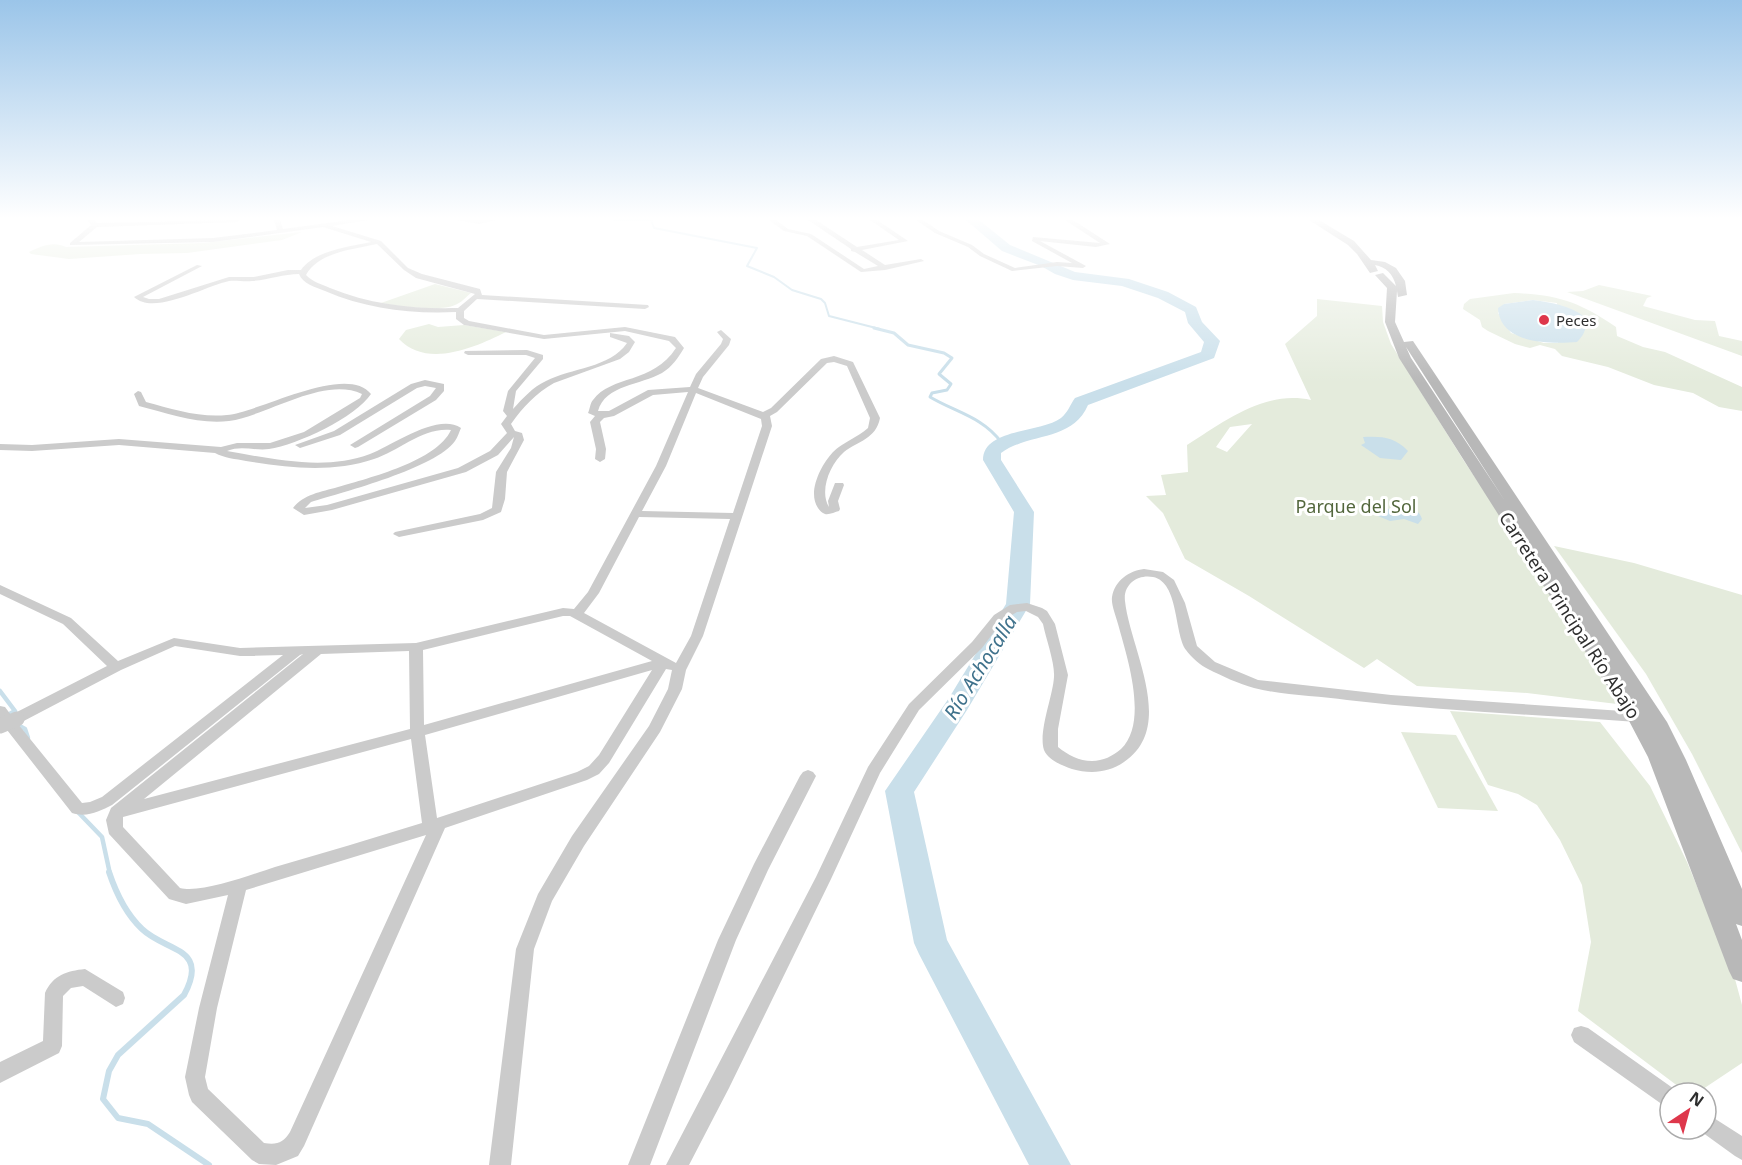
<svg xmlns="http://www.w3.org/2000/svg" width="1742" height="1165" font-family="'Noto Sans',sans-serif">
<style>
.green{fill:#e4ebdc;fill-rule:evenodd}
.water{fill:#c9dfea}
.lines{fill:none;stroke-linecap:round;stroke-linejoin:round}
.stream-far3{stroke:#c9dfea;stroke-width:2}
.stream-far2{stroke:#c9dfea;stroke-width:3}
.stream-far1{stroke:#c9dfea;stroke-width:4.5}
.stream{stroke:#c9dfea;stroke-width:6}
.river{fill:#c9dfea;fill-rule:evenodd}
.street{fill:#cbcbcb;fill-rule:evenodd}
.secondary{fill:#b8b8b8;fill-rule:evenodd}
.street-bridge{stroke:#cbcbcb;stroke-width:15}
.poi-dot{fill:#de374b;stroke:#fff;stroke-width:2}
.labels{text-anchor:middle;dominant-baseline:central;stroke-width:6;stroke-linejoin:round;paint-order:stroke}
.far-poi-label{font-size:15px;fill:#2e2e2e;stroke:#fff;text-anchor:start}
.park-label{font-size:18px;fill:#53673d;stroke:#fff}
.street-label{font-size:18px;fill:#2e2e2e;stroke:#fff}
.water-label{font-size:20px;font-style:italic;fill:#3f728c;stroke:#fff}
</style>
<rect width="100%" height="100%" fill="#fff"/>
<!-- green -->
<g class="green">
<path d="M302,232l-20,8 -95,13 -47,1 -71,5 -38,-5 -2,-2c13,-6 24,-11 37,-5l137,-4z"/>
<path d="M435,284l36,9c-5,4 -10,10 -16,12 -13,7 -59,1 -74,-2z"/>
<polygon points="1599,285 1652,296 1647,298 1643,306 1695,320 1715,321 1719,336 1742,341 1742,356 1567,292 1583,291"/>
<path d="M1514,293c45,2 65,9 102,34l1,9 26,11 22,5 77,35v24l-23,-4 -26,-14 -39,-8 -46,-18 -46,-11 -7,-7 -15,-4 -10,3 -15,-4 -27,-13 -6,-4 -2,-7 -17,-11 1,-5 6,-5zM1533,300l24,3 1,40h-14l-33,-10 -13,-20 6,-9z"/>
<path d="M1317,299l65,7 1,16 8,22 73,117 82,122 71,121 -90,-11 -110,-7 -40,-27 -13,9 -115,-72 -64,-37 -22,-46 -17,-17 20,-1 -5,-20 27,-3 -1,-27c38,-24 77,-55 124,-45l-26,-56 32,-28zM1252,424l-25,28 -11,-5 14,-20z"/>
<path d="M429,324l9,3 26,-2 42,7c-30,15 -79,37 -107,7l7,-9z"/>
<polygon points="1554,546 1634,563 1742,595 1742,853 1692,754 1646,674"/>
<polygon points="1450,711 1600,722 1650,786 1687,862 1735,979 1742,1005 1742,1063 1697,1093 1687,1093 1578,1011 1591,942 1582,885 1560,840 1537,805 1518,794 1488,785"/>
<polygon points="1401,732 1456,735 1498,811 1438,808"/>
</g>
<!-- water -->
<g class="water">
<path d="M1533,300c20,3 36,5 52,17 2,11 0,17 -8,25 -25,2 -77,3 -79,-34l6,-4z"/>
<path d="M1363,437c19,-1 32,0 45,14l-7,9 -21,-2 -19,-13 4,-2z"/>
<path d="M1377,506l20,5h3v-4c9,-1 19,2 22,12l-4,5 -14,-5 -14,2 -12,-5 -4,-8z"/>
</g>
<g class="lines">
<!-- stream-far3 -->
<polyline class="stream-far3" points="614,220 651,220 654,228 757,248 747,266 774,277 792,290 821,299 825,303 829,316 880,329"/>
<!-- stream-far2 -->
<path class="stream-far2" d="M874,328l20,5 14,12 36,8 8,5 -13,16 12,10 -4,6 -15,3 -2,4c25,15 53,20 71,45"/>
<!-- stream-far1 -->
<g class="stream-far1">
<polyline points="0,691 15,711 6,716"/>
<polyline points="16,724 25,729 28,738"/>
<polyline points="77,811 102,837 110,874"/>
</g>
<!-- stream -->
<path class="stream" d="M109,872c7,21 17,42 33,57 24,23 68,18 42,66l-66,60 -9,16 -6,28 15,19 30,6 61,41"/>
<!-- river -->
<path class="river" d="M966,220h13l31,25 65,27 54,7 39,13 28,15 6,15 18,19 -6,17 -126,47c-16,37 -58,27 -87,48v7l33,52 -4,92 -63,106 -53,82 33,148 124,225h-42l-110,-211 -5,-11 -29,-152 64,-93 57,-94 8,-92 -31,-52c0,-32 58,-27 78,-42 7,-6 9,-13 14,-20l126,-46 3,-10 -16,-19 -3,-11 -27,-14 -36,-12 -49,-6 -18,-6 -14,-8 -39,-15z"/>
<!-- street -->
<g class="street">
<path d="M87,220h7l3,3 143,-3 -3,2 -140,5 -18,15 134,-4 64,-8 -3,-10h6l3,9 66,-9h19l-36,6 49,15 27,27 14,6 58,15 2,6 166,10 1,2 -4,2 -168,-10 -13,12v7l5,3 75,14 81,-8 50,10 9,11c-6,10 -12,19 -22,25 -21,12 -57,12 -64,38h11l39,-21 42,-3 6,-13 25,-30 2,-5 -6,-7 4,-2 10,9 -2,6 -26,32 -5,11 65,24 8,-4 50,-49 13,-3 19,6 27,56c-4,21 -22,23 -36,34 -14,12 -25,39 -15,55l-1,-6 7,-18h8l1,2 -6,16 2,8 -1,2c-4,1 -10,4 -14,3 -3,-1 -5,-3 -7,-6 -11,-16 3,-43 15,-56 10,-10 24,-14 35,-24l2,-10 -23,-52 -13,-4 -7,1 -50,49 -7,4 2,10 -69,210 -17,34 -4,19 -22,43 -76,114 -32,55 -18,48 -23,216h-22l27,-216 22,-55 34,-58 77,-110 19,-37 4,-19 -6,-1 -57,94 -10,11 -12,6 -142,48 -141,318 -6,10 -22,9 -17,-1 -7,-4 -60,-58 -3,-7 -4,-18 14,-69 29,-113 -42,9 -17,-5 -60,-65 -3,-14 5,-12 192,-154 -3,1 -188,150c-12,6 -25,13 -40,8l-72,-92v-15l5,1 6,8 96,-49 -44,-42 -63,-30v-9l71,33 47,43 56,-23 66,10 176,-5 147,-35 11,1 14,-17 68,-126 32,-74 -35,3 -39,21 -10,2 -4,4 6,27 -1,10 -5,3 -5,-3 1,-10 -6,-27 5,-6 -7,-3c2,-4 2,-10 5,-13 18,-25 60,-16 83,-52l-7,-7 -44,-10 -81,8 -80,-14 -8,-6v-7c-46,2 -89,-3 -131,-21 -10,-4 -22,-7 -26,-17 -16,0 -31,6 -47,7 -8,1 -16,-1 -23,0 -24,5 -75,35 -95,16l63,-32 5,1 -59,31 6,2h10l70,-22h25l34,-7h13c14,-20 48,-23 70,-28l-48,-15 -110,15 -143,3v-2l21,-18zM377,244l27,26 12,8 59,16 -17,14c-45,1 -86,-3 -128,-20 -9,-4 -17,-6 -24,-13 12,-23 49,-26 71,-31zM696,393l65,26 1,7 -29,87 -91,-2 24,-45zM639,517l91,2 -39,117 -15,27 -92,-50 15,-20zM563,616h7l82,45 -228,64 -1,-75zM175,646l65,10 43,-1 -181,142 -12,5 -8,1 -64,-79 103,-54zM409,651l1,78 -266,70 177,-145zM652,670l-53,85 -10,11 -12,6 -140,46 -12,-83zM411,739l11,84c-49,15 -98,30 -147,44 -22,7 -74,27 -95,21l-57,-61v-10zM426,835l-136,297c-7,11 -13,13 -26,11l-56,-54 -3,-12 12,-69 29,-118z"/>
<polygon points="457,220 496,220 479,224"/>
<polygon points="769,220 776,220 788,229 811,234 864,269 878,266 855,252 851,251 851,249 808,220 816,220 857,247 899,240 870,220 877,220 908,241 862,250 885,265 921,259 924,261 885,270 861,272 807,236 784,231"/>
<polygon points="916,220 923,220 939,231 972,245 984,254 1015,268 1057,262 1072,263 1032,241 1033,237 1100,243 1065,220 1073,220 1110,244 1096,247 1040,241 1086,266 1083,268 1057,266 1012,271 980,256 968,247 935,233"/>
<path d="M610,333l19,3 6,6 -6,10 -9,7 -66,24c-18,10 -31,24 -43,41l4,7 7,2 2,7 -17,32 -2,27 -4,13 -18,8 -84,17 -6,-3 2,-2 85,-18 12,-6 4,-36 15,-24 3,-11 -16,18 -32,17 -134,38 -28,5 -11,-7c11,-14 28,-16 45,-21 31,-9 99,-26 113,-57 -28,-3 -52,21 -77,29 -42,14 -85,9 -128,2 -10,-2 -22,-3 -31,-8l-96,-8 -87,6 -32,-1v-6l32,1 87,-6 102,8 16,-4h33l34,-11 56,-34 2,-4c-38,-18 -93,21 -133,27 -29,4 -62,-8 -90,-15l-5,-12 4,-3 3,1 5,10c26,7 54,16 81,13 33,-3 119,-52 144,-21 -15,23 -74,51 -102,55 -14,2 -28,-4 -42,2 46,8 98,20 143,3 23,-9 68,-42 91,-26 -2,4 -3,9 -6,13 -19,27 -111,51 -144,61l-6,6 22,-3 131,-37 32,-17 17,-18 -6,-9 6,-8 -4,-5 5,-20 27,-33 -9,-3h-58l-4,-2 1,-2 62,-1 16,5v4l-27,32 -3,18c10,-11 20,-22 33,-28 25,-13 64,-13 81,-38l-17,-6z"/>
<polygon points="425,380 444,384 444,391 436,400 358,447 355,448 350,445 430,396 436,388 425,386 417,388 340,435 300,448 295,445 334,431 411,384"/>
<path d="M1144,569l19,3 11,8 11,23 12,43 18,16 43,18 133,15 246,17 5,1 2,4 -2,4 -5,1c-97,-7 -194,-11 -290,-22 -29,-4 -66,-5 -93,-12 -15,-4 -32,-12 -46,-19 -7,-3 -17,-12 -22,-19 -12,-17 -7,-68 -33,-73 -15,-3 -30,7 -28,24 5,48 52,125 -1,161 -16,11 -34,12 -52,7 -9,-3 -24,-9 -28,-19 -6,-18 9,-54 10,-73 1,-14 -8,-38 -11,-53l-5,-7 -12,-6 -9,1 -15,9 -20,27 -63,62 -39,63 -49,106 -102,209 -40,77h-23l150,-288 52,-110 41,-63 63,-62 22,-27 16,-10 17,-2 15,5 5,3 8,13 13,51 -10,54v18c10,8 21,14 34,14 11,0 21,-5 29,-12 28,-27 6,-92 -3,-125 -2,-8 -7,-19 -6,-27 3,-17 17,-26 32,-28z"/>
<polygon points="808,770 813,772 816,776 768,870 736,940 650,1165 628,1165 718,940 754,864 800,776 803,772"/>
<path d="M85,969l38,23 2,6 -2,6 -7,3 -33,-21 -12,2 -8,8 -1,50 -3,7 -59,30v-21l43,-21 2,-48c8,-18 22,-22 40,-24z"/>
<polygon points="1581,1026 1588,1028 1677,1091 1678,1093 1670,1093 1670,1108 1663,1105 1574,1042 1571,1035 1574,1028"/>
<polygon points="1706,1113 1742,1136 1742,1160 1735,1156 1699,1130 1706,1129"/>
</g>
<!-- secondary -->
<path class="secondary" d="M1309,220h10l35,21 17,19 14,2 11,6 9,13 2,14 -9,2 -1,-6 -2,31 9,20 9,-1 254,381 19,38 56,129v37l-6,-2 6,16v42l-9,-3 -4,-8 -81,-214 -20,-38 -229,-361 -14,-36 2,-34 -12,-13 8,-2 13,13c-3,-12 -10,-19 -21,-21l3,6 -8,2 -13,-19 -9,-9zM1406,347l99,154 -94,-143z"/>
<!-- street-bridge -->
<polyline class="street-bridge" points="0,726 17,719"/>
</g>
<!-- sky -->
<linearGradient id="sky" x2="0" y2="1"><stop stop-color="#9bc5e9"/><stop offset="0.57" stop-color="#fff"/><stop offset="1" stop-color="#fff" stop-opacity="0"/></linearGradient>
<rect width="1742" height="383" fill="url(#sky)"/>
<!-- markers -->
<circle class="poi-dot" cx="1544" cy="320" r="6"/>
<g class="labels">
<!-- far-poi labels -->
<g class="far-poi-label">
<text x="1556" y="320">Peces</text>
</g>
<!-- park labels -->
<g class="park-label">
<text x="1356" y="506">Parque del Sol</text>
</g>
<!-- street labels -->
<g class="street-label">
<text transform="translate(1570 615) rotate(57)">Carretera Principal Río Abajo</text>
</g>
<!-- water labels -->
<g class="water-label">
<text transform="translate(980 667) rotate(-58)">Río Achocalla</text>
</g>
</g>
<!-- north arrow -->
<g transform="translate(1688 1111) rotate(36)"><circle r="28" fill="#ffffff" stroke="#ababab" stroke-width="1.5"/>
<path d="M0-4.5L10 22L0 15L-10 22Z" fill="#de374b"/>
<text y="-9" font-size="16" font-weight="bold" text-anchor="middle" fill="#2e2e2e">N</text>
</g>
</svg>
